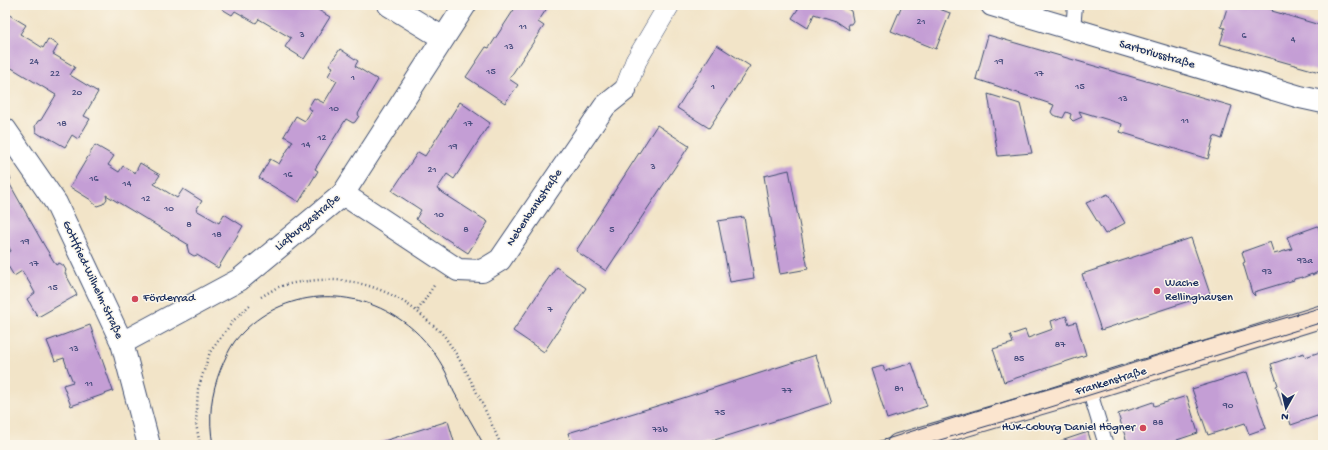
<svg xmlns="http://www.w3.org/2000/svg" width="1328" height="450" font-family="'Gochi Hand',sans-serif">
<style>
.building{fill:#c49ed5}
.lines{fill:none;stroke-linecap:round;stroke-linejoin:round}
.service-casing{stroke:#3b4a6e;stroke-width:16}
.pedestrian-casing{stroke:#3b4a6e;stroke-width:22}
.minor-casing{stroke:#3b4a6e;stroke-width:24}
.secondary-casing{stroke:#3b4a6e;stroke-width:24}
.path{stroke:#3b4a6e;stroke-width:2.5;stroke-dasharray:1 3;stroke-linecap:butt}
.service{stroke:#fff;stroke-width:14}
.pedestrian{stroke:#fff;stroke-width:21}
.minor{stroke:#fff;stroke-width:22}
.secondary{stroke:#fbe5cf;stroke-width:22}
.tram{stroke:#1b2f5e;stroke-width:1}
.poi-dot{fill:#d1495b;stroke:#fbf7ec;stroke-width:1.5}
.labels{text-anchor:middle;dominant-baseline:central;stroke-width:3;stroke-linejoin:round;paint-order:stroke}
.number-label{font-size:10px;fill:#454b7c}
.street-label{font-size:12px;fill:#1b2f5e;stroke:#fbf7ec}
.poi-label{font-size:12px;fill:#1b2f5e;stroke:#fbf7ec;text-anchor:start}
</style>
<rect width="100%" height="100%" fill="#fbf7ec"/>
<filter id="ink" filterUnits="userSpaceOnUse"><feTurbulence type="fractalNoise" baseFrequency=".025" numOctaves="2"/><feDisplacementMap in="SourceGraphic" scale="8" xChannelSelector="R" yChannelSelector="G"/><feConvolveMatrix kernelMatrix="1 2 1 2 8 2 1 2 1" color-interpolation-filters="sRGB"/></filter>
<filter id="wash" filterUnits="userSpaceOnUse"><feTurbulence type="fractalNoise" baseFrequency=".012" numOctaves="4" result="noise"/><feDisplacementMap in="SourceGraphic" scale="16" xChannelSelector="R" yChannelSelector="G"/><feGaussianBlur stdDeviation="0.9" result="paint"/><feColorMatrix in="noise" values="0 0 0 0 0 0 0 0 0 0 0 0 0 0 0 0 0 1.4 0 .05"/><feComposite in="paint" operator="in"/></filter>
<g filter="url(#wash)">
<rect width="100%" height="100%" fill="#f2e4c8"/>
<g id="blocks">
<!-- building -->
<g class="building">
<polygon points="225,5 310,5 330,17 304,59 285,47 291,38 259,19 256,23 235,11 232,15 222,9"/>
<polygon points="517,5 549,5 538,22 544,26 509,79 518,85 505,103 466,77 486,47 489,48"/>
<polygon points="798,5 841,5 851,11 853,21 851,24 848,24 849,30 836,21 814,14 808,28 792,18 800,6"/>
<polygon points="902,5 929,5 950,13 936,49 891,31"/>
<polygon points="1228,5 1259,5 1273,10 1272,11 1323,26 1323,73 1220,44 1225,28 1221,27"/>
<polygon points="6,13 26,25 20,34 32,41 43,48 48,39 58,45 53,54 75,67 70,75 98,92 84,116 90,119 78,139 72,135 65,147 44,135 42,136 36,132 35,126 38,121 41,120 56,95 5,64"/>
<polygon points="988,35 1232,106 1222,139 1214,136 1208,159 1120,132 1122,124 1079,111 1082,117 1073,121 1070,118 1071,114 1066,112 1063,118 1053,115 1051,112 1054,105 976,79"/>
<polygon points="717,45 750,66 709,128 677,108"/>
<polygon points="340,49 358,61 355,66 378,80 358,114 359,116 355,122 353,123 346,119 315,169 318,171 299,202 259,178 270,159 279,164 293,141 284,136 296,116 305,121 312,110 308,108 314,98 324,103 337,81 328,76 333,67 329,65"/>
<polygon points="988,94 1020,104 1032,153 998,156"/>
<polygon points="460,102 490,123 454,179 447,174 437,189 488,222 468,253 416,219 421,210 392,191 418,152 425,156"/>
<polygon points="657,125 689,146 606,271 576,251"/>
<polygon points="95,145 114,156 108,165 119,172 123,166 135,173 140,163 160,175 154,184 177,198 183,189 202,201 196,210 219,223 224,214 243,226 218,268 197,255 194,256 189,253 187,246 189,245 106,195 107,199 103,204 97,206 92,202 91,200 70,187"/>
<polygon points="5,169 11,179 8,181 44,245 56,265 59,263 63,265 66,270 65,273 77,295 38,317 27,299 35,293 29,282 22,271 14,276 5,261 5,255 11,251 5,240"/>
<polygon points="789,170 808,269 780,274 764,176"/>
<polygon points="1108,194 1125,223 1105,234 1086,203"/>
<polygon points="744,217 754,278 730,282 718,221"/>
<polygon points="1318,226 1322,237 1323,237 1323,271 1322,270 1312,275 1312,274 1302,278 1302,277 1294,279 1294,280 1254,292 1255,296 1252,293 1243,263 1245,262 1242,252 1270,242 1274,254 1292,249 1287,237"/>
<polygon points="1191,238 1210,294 1101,330 1082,274"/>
<polygon points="556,267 586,288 544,352 513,331"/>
<polygon points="1066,316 1069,324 1076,322 1086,355 1004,382 993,349 1013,343 1010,335 1025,330 1028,338 1053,329 1051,321"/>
<polygon points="90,325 113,391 71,406 63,385 73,382 68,370 64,358 55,361 47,341"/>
<polygon points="1323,351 1323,414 1291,425 1285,404 1282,405 1276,386 1278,385 1271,364 1304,353 1305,357"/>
<polygon points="816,355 831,403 699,445 572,445 568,433 680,399"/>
<polygon points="912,363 927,406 887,419 871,369 883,366 885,371"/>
<polygon points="1247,372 1266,428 1249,434 1245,423 1208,435 1192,389"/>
<polygon points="1187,396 1198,433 1177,440 1178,445 1171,445 1170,442 1160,445 1128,445 1118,414 1153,402 1154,406"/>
<polygon points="448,421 455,445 371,445"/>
<polygon points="1088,432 1092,445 1049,445"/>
</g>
</g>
</g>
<g filter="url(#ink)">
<use href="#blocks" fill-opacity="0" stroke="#3b4a6e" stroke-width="1"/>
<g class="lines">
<defs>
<g id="service">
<polyline points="1073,30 1075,5"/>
<polyline points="1089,389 1106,445"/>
</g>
<polyline id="pedestrian" points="625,90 636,61 669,5"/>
<g id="minor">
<polyline points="389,5 443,38"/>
<polyline points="992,5 1300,97 1323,102"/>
<polyline points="5,129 56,203 122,343 149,445"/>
<polyline points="343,194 458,270 482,271 500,260 605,106 625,90"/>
<polyline points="122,343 239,280 343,194 465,5"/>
</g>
<polyline id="secondary" points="898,445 1089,389 1323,316"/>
</defs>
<!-- service casing -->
<use href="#service" class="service-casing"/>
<!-- pedestrian casing -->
<use href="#pedestrian" class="pedestrian-casing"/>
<!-- minor casing -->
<use href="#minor" class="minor-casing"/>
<!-- secondary casing -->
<use href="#secondary" class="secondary-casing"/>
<!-- path -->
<g class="path">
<path d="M261,297c5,-3 10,-6 15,-9 10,-4 22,-6 33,-7 45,-6 89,10 121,42 6,5 13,10 17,17 22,32 38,70 54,105"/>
<polyline points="418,310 435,284"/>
<polyline points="200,445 196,424 198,389 210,352 234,320 250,305"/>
</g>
<!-- service -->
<use href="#service" class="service"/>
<!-- pedestrian -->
<use href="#pedestrian" class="pedestrian"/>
<!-- minor -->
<use href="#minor" class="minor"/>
<!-- secondary -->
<use href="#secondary" class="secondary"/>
<!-- tram -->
<g class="tram">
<path d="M213,445c-5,-27 -2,-52 8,-77 4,-9 8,-19 14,-27 41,-51 113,-58 166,-21 18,12 32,29 42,47 5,8 7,17 11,25 10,18 20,35 30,53"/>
<polyline points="868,445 1129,363 1323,307"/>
<polyline points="923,445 1035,412 1323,322"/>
</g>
</g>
</g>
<!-- markers -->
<g class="poi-dot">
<circle cx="1157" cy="291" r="4"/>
<circle cx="135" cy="299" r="4"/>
<circle cx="1143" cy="428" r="4"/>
</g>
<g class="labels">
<!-- number labels -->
<g class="number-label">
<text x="921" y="22">21</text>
<text x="523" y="27">11</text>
<text x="302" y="35">3</text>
<text x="1244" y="36">6</text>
<text x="1293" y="40">4</text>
<text x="509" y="47">13</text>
<text x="34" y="62">24</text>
<text x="999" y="62">19</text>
<text x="491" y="72">15</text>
<text x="55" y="74">22</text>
<text x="1039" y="74">17</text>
<text x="353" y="78">1</text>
<text x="713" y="87">1</text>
<text x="1080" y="87">15</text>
<text x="77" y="93">20</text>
<text x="1123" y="99">13</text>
<text x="334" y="109">10</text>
<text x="1185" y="121">11</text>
<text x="62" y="124">18</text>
<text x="468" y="124">17</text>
<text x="322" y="138">12</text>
<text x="306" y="145">14</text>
<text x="453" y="147">19</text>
<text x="653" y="167">3</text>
<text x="432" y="170">21</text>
<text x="288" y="175">16</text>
<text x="94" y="179">16</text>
<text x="127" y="184">14</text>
<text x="146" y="199">12</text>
<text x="169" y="209">10</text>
<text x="439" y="215">10</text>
<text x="189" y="225">8</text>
<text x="466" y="230">8</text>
<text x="612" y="230">5</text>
<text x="217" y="235">18</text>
<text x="25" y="242">19</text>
<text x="1305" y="261">93a</text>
<text x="34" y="264">17</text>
<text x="1267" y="272">93</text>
<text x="53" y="288">15</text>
<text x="550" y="310">7</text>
<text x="1060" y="345">87</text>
<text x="74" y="349">13</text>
<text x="1019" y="359">85</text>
<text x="89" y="384">11</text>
<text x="899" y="389">81</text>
<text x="787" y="391">77</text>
<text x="1228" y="406">90</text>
<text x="720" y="413">75</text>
<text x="1158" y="423">88</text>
<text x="660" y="430">73b</text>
</g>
<!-- street labels -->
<g class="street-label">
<text transform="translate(1157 55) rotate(16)">Sartoriusstraße</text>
<text transform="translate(535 208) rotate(-56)">Nebenbankstraße</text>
<text transform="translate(308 223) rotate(-40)">Liafburgastraße</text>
<text transform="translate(92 280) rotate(65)">Gottfried-Wilhelm-Straße</text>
<text transform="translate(1111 382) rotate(-17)">Frankenstraße</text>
</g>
<!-- poi labels -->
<g class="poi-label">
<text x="1165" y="284">Wache<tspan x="1165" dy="14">Rellinghausen</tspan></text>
<text x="143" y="299">Förderrad</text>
<text x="1135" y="428" text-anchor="end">HUK-Coburg Daniel Högner</text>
</g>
</g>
<!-- margin -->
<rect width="1328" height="450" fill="none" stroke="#fbf7ec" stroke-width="20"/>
<!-- north arrow -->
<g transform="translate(1286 408) rotate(188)" stroke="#fbf7ec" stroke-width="3" paint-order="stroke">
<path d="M0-3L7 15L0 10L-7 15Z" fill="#1b2f5e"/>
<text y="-6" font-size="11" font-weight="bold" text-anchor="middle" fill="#1b2f5e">N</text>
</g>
</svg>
